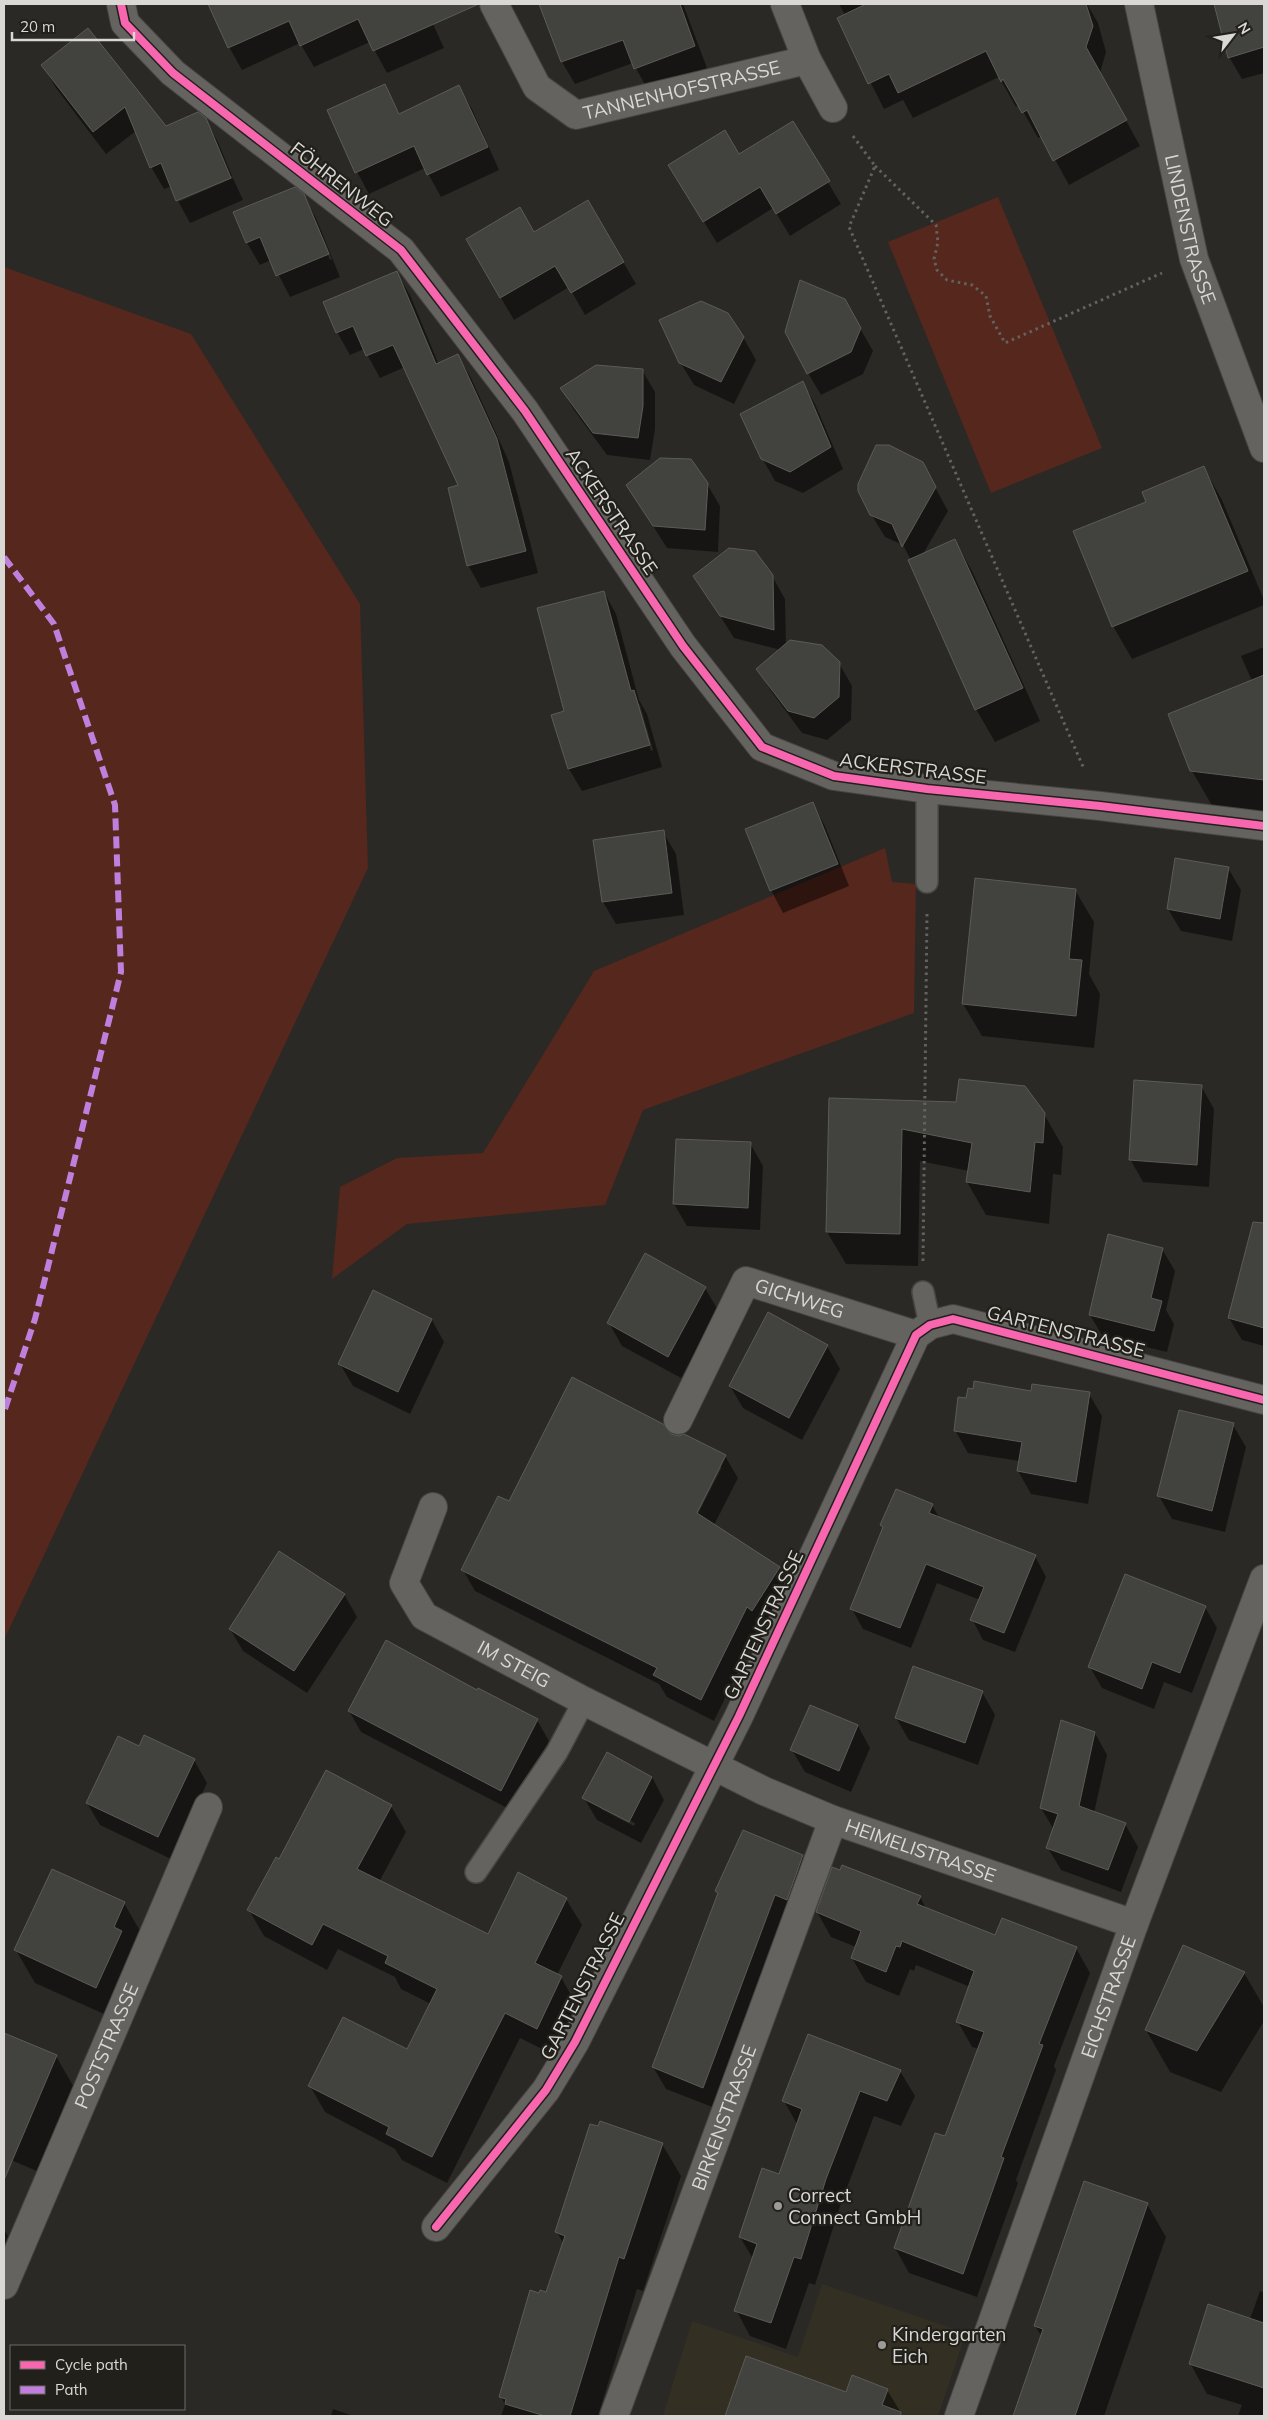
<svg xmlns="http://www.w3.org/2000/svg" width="1268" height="2420" font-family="Mulish,sans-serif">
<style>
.built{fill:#342f23}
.green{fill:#55271d}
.shadow{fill:#0007;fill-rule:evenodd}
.building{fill:#42423e;stroke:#5c5b58}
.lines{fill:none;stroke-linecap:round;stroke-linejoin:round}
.lane-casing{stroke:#474542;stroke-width:24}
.street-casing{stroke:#474542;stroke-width:30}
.path{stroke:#636260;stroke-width:3;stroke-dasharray:2.5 4;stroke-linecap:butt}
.lane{stroke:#646360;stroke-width:21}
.street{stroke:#646360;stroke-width:28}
.quiet{stroke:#c07fdc;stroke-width:6;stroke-dasharray:12 6;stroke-linecap:butt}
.cycleway-casing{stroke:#22201a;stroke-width:11}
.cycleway{stroke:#f766af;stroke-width:8}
.poi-dot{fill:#9c9b97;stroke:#22201a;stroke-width:2}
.labels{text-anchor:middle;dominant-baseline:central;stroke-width:4.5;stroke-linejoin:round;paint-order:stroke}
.street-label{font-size:19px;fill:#dad8d4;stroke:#22201a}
.poi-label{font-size:19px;fill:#dad8d4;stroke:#22201a;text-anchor:start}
</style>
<rect width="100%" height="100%" fill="#2a2925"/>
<!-- built -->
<polygon class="built" points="822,2284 966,2333 938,2416 663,2416 692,2321 798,2357"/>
<!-- green -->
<g class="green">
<polygon points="998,197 1102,448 991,493 888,242"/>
<polygon points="4,267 191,334 360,604 368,868 4,1640"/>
<polygon points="885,848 892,882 916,884 914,1013 643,1110 605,1205 407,1224 332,1279 340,1187 397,1158 483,1153 594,971"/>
</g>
<!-- shadow -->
<g class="shadow">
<polygon points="210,4 424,4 444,48 387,73 370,42 314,67 300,43 242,70 229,47"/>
<polygon points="541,4 683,4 707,68 648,90 633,63 575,84 562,62"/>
<polygon points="839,4 1087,4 1098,23 1106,52 1100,73 1140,146 1069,185 1042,136 1038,138 1019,104 1016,107 999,77 913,118 903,100 884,109 838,18 845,15"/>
<polygon points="1215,4 1264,4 1264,73 1242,79 1229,57"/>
<polygon points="43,66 165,127 205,119 218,142 232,176 178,199 178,202 233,178 243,200 190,223 178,201 172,186 164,189 151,167 136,131 106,154 56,88"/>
<polygon points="384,85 400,114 459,87 472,109 499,170 441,197 425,168 369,194 357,172"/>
<polygon points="792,123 841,204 790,236 773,208 717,243 683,188"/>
<path d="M303,195l13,23 24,59 -50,20 -19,-37 -11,5 -13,-22 -12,-30zM310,212h2l20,47 -2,1z"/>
<polygon points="588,202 636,284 585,315 569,287 514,320 467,240 534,233"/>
<polygon points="397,273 410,295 439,365 458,356 471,378 509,462 538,573 481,588 468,565 459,486 405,367 380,378 364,349 350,355 337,332"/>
<polygon points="844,300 873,351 863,374 821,395 808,373"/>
<polygon points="743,337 756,360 734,404 694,385 680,362"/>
<polygon points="642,370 655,392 655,429 650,460 607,455 574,410 561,388"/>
<polygon points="802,382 815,404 843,469 803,493 775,481 762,458"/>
<polygon points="922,463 948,511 923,554 955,540 973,573 1040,721 995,742 976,709 911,560 903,545 885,537 871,514"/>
<polygon points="1204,468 1222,500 1264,600 1264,605 1132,659 1113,626"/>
<polygon points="707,484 720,506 718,552 667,548 627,485"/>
<polygon points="695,576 772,576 785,599 786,646 839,663 852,686 851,720 827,740 802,733 771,691 758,669 781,650 734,638"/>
<path d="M604,592l12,22 23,86 8,14 15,53 -80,24 -13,-22 -16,-53 12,-4zM636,701l4,4 13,45 -2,1z"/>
<polygon points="1264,647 1264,815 1214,809 1192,771 1252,681 1241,656"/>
<polygon points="812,803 825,826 849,886 783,913 771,890"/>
<polygon points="663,832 676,854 684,915 616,924 603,902"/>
<polygon points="1228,868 1241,890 1232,941 1181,931 1168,909"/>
<polygon points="1075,890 1094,922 1089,974 1100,994 1094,1048 982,1036 963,1004"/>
<polygon points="1201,1086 1214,1109 1209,1187 1143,1182 1130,1159"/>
<polygon points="830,1100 1044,1114 1063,1147 1061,1175 1053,1174 1049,1224 986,1215 967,1182 969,1171 920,1161 918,1266 846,1264 827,1232"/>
<polygon points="750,1143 763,1166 760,1230 687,1226 674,1204"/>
<polygon points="1162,1249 1175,1271 1166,1310 1174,1324 1167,1352 1103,1337 1090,1315"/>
<polygon points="1245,1259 1264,1265 1264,1346 1242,1340 1229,1318"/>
<polygon points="705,1288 718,1310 681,1378 622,1346 609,1323"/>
<polygon points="432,1320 444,1342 410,1414 353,1386 340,1364"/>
<polygon points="827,1346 840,1369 802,1440 743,1408 730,1386"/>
<polygon points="1032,1392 1089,1394 1102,1416 1088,1504 1031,1494 1018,1471 1020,1461 968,1453 955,1430 967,1400"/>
<polygon points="1233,1425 1246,1447 1225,1532 1172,1519 1159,1496"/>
<path d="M725,1456l13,22 -24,47 65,43 13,21 -27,43 -6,-4 -45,93 -47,-24 -8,-13 -184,-93 -12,-21 46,-67zM719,1467h3l-27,52 -2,-1z"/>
<polygon points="932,1505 940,1519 1035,1556 1046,1577 1015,1652 983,1640 972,1619 980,1600 937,1583 911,1648 863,1629 852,1609 884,1529 882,1525"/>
<polygon points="344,1594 357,1617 307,1693 243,1651 230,1629"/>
<polygon points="1205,1607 1217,1628 1192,1693 1164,1682 1154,1709 1102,1688 1090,1667"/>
<polygon points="478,1691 537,1720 549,1741 513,1811 361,1732 349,1711"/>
<polygon points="982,1692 995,1715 978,1765 909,1740 896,1718"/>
<polygon points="858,1726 870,1748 851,1792 805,1772 792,1750"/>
<polygon points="1095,1733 1107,1755 1094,1813 1125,1824 1138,1847 1121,1892 1061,1870 1048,1848 1054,1830 1041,1808"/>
<polygon points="194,1760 207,1783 171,1859 100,1825 87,1803"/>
<path d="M652,1777l12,23 -23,43 -44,-23 -13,-22zM601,1806l34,17 -1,3 -33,-17z"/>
<polygon points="391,1806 406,1832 379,1882 488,1936 566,1899 582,1925 557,1975 561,1977 576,2004 552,2054 520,2038 447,2183 402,2160 395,2149 325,2112 310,2086 408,2051 431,2004 401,1989 395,1977 338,1949 327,1970 264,1936 249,1910 280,1861"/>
<polygon points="803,1856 815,1878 715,2108 666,2089 653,2067 719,1895 717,1891"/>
<polygon points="920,1897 927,1910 996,1937 1076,1948 1090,1973 1054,2066 1056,2070 1016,2180 1018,2183 977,2297 909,2273 895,2248 945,2138 979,2049 972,2047 958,2022 970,1987 916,1965 914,1971 910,1969 899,1996 866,1982 852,1958 856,1947 831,1937 817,1912"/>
<polygon points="124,1903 143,1936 115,2019 35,1983 16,1950"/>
<polygon points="1183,1946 1244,1973 1264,2007 1264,2021 1221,2092 1170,2072 1146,2030"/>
<polygon points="4,2034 56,2056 75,2089 39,2172 4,2157"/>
<polygon points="900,2071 915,2096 901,2126 874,2116 840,2206 815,2285 809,2283 786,2349 750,2336 736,2310 753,2259 740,2237 779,2175 798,2126 784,2101"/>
<polygon points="662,2144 681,2176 643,2291 637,2289 598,2416 501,2416 505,2405 501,2396 540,2295 546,2294 563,2243 557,2232"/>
<polygon points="1147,2204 1166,2237 1104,2416 1015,2416 1042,2337 1035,2326"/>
<polygon points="4,2229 8,2236 4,2247"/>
<polygon points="1260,2291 1264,2293 1264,2416 1238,2416 1242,2405 1207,2394 1190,2363 1250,2319"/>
<polygon points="747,2357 847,2394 887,2390 903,2416 726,2416"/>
<polygon points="333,2409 353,2416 331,2416"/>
</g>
<!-- building -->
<g class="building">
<polygon points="208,4 479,4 373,51 358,19 300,46 289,21 228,48"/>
<polygon points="539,4 680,4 695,46 634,69 623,40 561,62"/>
<polygon points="866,4 1086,4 1093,26 1086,47 1127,120 1053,161 1027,110 1022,113 1003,79 1001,82 986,51 898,93 889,74 868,84 837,18"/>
<polygon points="1214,4 1264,4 1264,47 1228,58"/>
<polygon points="88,28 166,126 198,112 206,118 231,178 176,201 161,163 150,168 125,107 93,132 41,65"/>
<polygon points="385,84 399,114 459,85 488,147 427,175 414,146 355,173 327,110"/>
<polygon points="793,121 830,181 776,214 760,187 703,222 668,165 725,130 739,154"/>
<polygon points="295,187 304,194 329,254 276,276 260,237 246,243 233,212"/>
<polygon points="588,200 624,262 571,293 555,266 500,298 466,239 520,207 534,232"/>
<polygon points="397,271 436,364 458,354 497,439 526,551 467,566 448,488 458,485 393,345 366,356 353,326 336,333 323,302"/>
<polygon points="800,280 845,299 861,328 851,352 807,374 785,332"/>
<polygon points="701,301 728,313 744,337 721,382 679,363 659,320"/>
<polygon points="596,365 643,369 643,406 638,438 593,433 560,388"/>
<polygon points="803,381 831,447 790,472 761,459 740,414"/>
<polygon points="876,445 889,445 923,462 936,487 902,547 892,524 870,515 858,491 858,484"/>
<polygon points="660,458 691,459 708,483 705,530 653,526 626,485"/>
<polygon points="1204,466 1248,571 1112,627 1073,531 1146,502 1142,492"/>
<polygon points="955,539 1023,688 975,710 908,560"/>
<polygon points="729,548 755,551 773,575 774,630 720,616 693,576"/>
<polygon points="604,591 631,691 634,690 650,745 568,769 551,715 564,711 537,608"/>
<polygon points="790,640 822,645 840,662 839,697 814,718 788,711 756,669"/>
<polygon points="1264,675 1264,780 1190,771 1168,714"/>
<polygon points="813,802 838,864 770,891 745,829"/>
<polygon points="664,830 672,893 602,902 593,840"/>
<polygon points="1175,858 1229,867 1220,919 1167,909"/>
<polygon points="975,878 1076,889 1069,959 1082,960 1076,1016 962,1004"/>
<polygon points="959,1079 1025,1086 1045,1113 1043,1143 1035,1142 1030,1192 966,1182 972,1143 902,1129 900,1234 826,1232 829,1098 956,1102"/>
<polygon points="1134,1080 1202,1085 1197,1165 1129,1160"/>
<polygon points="676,1139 751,1142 748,1208 673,1204"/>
<polygon points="1253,1222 1264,1223 1264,1328 1228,1318"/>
<polygon points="1108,1234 1163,1248 1151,1298 1162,1301 1154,1331 1089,1315"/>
<polygon points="645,1253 706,1287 668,1357 607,1323"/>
<polygon points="373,1290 432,1319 398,1392 338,1364"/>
<polygon points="768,1312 828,1345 789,1418 729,1386"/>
<polygon points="572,1377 663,1424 671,1434 679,1436 684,1434 726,1455 697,1513 780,1567 752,1611 747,1607 701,1700 653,1675 657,1668 461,1570 498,1496 509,1501"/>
<polygon points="974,1381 1031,1391 1032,1384 1090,1392 1076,1482 1017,1471 1022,1442 954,1431 958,1397 966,1398 968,1388 973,1389"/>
<polygon points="1179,1410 1234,1423 1212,1511 1157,1496"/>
<polygon points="896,1489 933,1504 929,1513 1036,1555 1004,1633 970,1620 984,1587 926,1564 900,1628 850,1609 883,1527 880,1525"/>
<polygon points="279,1551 345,1594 294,1671 229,1629"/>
<polygon points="1125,1574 1206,1606 1180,1673 1152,1662 1142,1689 1088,1667"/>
<polygon points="386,1640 477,1690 478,1688 538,1719 501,1791 348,1711"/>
<polygon points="913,1666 983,1691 965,1743 895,1718"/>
<polygon points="810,1705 858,1725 839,1771 790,1750"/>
<polygon points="1061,1720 1095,1732 1079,1806 1126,1823 1108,1870 1046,1848 1058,1814 1040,1808"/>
<polygon points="144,1735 195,1759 158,1837 86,1803 118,1736 139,1746"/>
<polygon points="607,1752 652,1777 629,1822 582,1798"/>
<polygon points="326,1770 392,1805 357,1869 488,1934 518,1872 567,1898 535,1963 562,1976 537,2029 505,2013 432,2157 386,2134 389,2127 308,2086 343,2017 407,2049 437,1989 385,1963 388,1956 323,1924 312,1945 247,1910 276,1857 279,1859"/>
<polygon points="743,1830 803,1855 787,1900 775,1895 703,2088 652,2067 718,1893 715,1891"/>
<polygon points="842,1865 921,1896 917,1904 995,1935 1002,1918 1077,1947 1039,2044 1043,2045 1001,2157 1004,2158 963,2274 894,2248 935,2133 945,2136 984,2032 956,2022 974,1971 902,1941 900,1947 896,1946 886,1972 851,1958 861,1931 816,1912 832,1867 840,1870"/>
<polygon points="52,1869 125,1902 114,1927 122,1931 96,1988 14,1950"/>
<polygon points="1183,1945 1245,1972 1197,2051 1145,2030"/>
<polygon points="4,2033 57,2055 4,2180"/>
<polygon points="808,2034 901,2070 887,2101 860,2091 826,2179 801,2259 794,2257 771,2323 734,2311 757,2244 739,2237 762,2168 779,2174 802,2109 782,2101"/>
<polygon points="600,2121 663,2143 624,2259 619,2257 570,2416 545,2416 505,2404 506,2399 499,2397 530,2290 539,2293 540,2290 546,2292 565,2236 555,2232 590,2124 598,2126"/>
<polygon points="1084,2181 1148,2203 1075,2416 1013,2416 1043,2329 1034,2326"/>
<polygon points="1208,2304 1264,2323 1264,2388 1189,2364"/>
<polygon points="746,2356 846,2392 852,2375 888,2389 882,2405 901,2412 901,2416 725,2416"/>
</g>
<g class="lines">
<defs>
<g id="lane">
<polyline points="927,789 927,882"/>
<polyline points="923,1292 930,1325"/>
<polyline points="476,1872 557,1752 584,1701"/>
</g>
<g id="street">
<polyline points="121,4 125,23 173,73 401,250 525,411 683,646 762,747 834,776 927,789 1100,806 1264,826"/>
<path id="s1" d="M494,4l43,83 39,28 231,-55 -22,-56"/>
<path id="s2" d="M1139,4l55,255 70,189"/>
<polyline points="807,60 833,108"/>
<path id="s3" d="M678,1420l68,-139 170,54"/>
<path id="s4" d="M433,1507l-29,76 20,33 160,85 180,90 69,29 301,104"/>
<polyline points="436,2227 546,2090 575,2042 739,1716 916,1335 930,1325 953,1319 1264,1400"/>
<path id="s5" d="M4,2285l204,-478"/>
<path id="s6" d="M614,2416l219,-596"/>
<path id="s7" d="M959,2416l175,-492 130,-345"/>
</g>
</defs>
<!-- lane casing -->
<use href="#lane" class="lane-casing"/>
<!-- street casing -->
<use href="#street" class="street-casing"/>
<!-- path -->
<g class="path">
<polyline points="853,136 875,166 849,227 1084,769"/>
<polyline points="875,166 936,225 938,242 934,259 937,270 947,280 972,285 986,296 990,316 1005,343 1162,273"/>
<polyline points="923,1261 927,912"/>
</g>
<!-- lane -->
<use href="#lane" class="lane"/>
<!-- street -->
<use href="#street" class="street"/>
<!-- quiet -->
<polyline class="quiet" points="4,557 54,624 115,805 121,972 35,1319 4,1412"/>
<defs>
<g id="cycleway">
<polyline points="121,4 125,23 173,73 401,250 525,411 683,646 762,747 834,776 927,789 1100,806 1264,826"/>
<polyline points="436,2227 546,2090 575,2042 739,1716 916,1335 930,1325 953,1319 1264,1400"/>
</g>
</defs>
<!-- cycleway casing -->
<use href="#cycleway" class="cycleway-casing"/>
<!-- cycleway -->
<use href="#cycleway" class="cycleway"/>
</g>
<!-- markers -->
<g class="poi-dot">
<circle cx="778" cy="2206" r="5"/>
<circle cx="882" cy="2345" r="5"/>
</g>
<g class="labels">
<!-- street labels -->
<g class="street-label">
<text stroke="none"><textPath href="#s1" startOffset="250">TANNENHOFSTRASSE</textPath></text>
<text transform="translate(342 184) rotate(38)">FÖHRENWEG</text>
<text stroke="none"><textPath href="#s2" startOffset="231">LINDENSTRASSE</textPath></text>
<text transform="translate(612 511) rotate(56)">ACKERSTRASSE</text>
<text transform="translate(913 768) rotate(7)">ACKERSTRASSE</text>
<text stroke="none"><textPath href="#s3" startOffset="211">GICHWEG</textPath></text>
<text transform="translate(1066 1331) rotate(14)">GARTENSTRASSE</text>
<text transform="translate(763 1625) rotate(-65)">GARTENSTRASSE</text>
<text stroke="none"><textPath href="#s4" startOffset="222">IM STEIG</textPath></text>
<text stroke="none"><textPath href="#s4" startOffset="670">HEIMELISTRASSE</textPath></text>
<text transform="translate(582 1986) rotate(-63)">GARTENSTRASSE</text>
<text stroke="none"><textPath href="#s7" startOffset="445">EICHSTRASSE</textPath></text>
<text stroke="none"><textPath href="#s5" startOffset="260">POSTSTRASSE</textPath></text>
<text stroke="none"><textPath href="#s6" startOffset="318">BIRKENSTRASSE</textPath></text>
</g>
<!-- poi labels -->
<g class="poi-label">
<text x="788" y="2195">Correct<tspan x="788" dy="22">Connect GmbH</tspan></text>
<text x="892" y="2334">Kindergarten<tspan x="892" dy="22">Eich</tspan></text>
</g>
</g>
<!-- border -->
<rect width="1268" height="2420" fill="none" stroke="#dad8d4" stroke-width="10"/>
<!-- legend -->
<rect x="10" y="2345" width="175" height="65" fill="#22201a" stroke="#6c6a64"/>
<rect x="20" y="2361" width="25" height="8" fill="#f766af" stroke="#6c6a64"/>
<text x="55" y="2370" font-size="15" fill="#dad8d4">Cycle path</text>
<rect x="20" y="2386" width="25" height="8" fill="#c07fdc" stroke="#6c6a64"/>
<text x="55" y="2395" font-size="15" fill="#dad8d4">Path</text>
<!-- north arrow -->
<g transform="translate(1233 35) rotate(59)" stroke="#22201a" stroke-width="4" paint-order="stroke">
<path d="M0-4L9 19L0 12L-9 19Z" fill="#dad8d4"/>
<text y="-8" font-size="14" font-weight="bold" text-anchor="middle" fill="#dad8d4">N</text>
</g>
<!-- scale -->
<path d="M12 32v8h122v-8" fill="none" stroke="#dad8d4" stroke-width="2.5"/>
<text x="20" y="32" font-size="15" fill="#dad8d4" stroke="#22201a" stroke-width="4" paint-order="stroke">20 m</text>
</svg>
